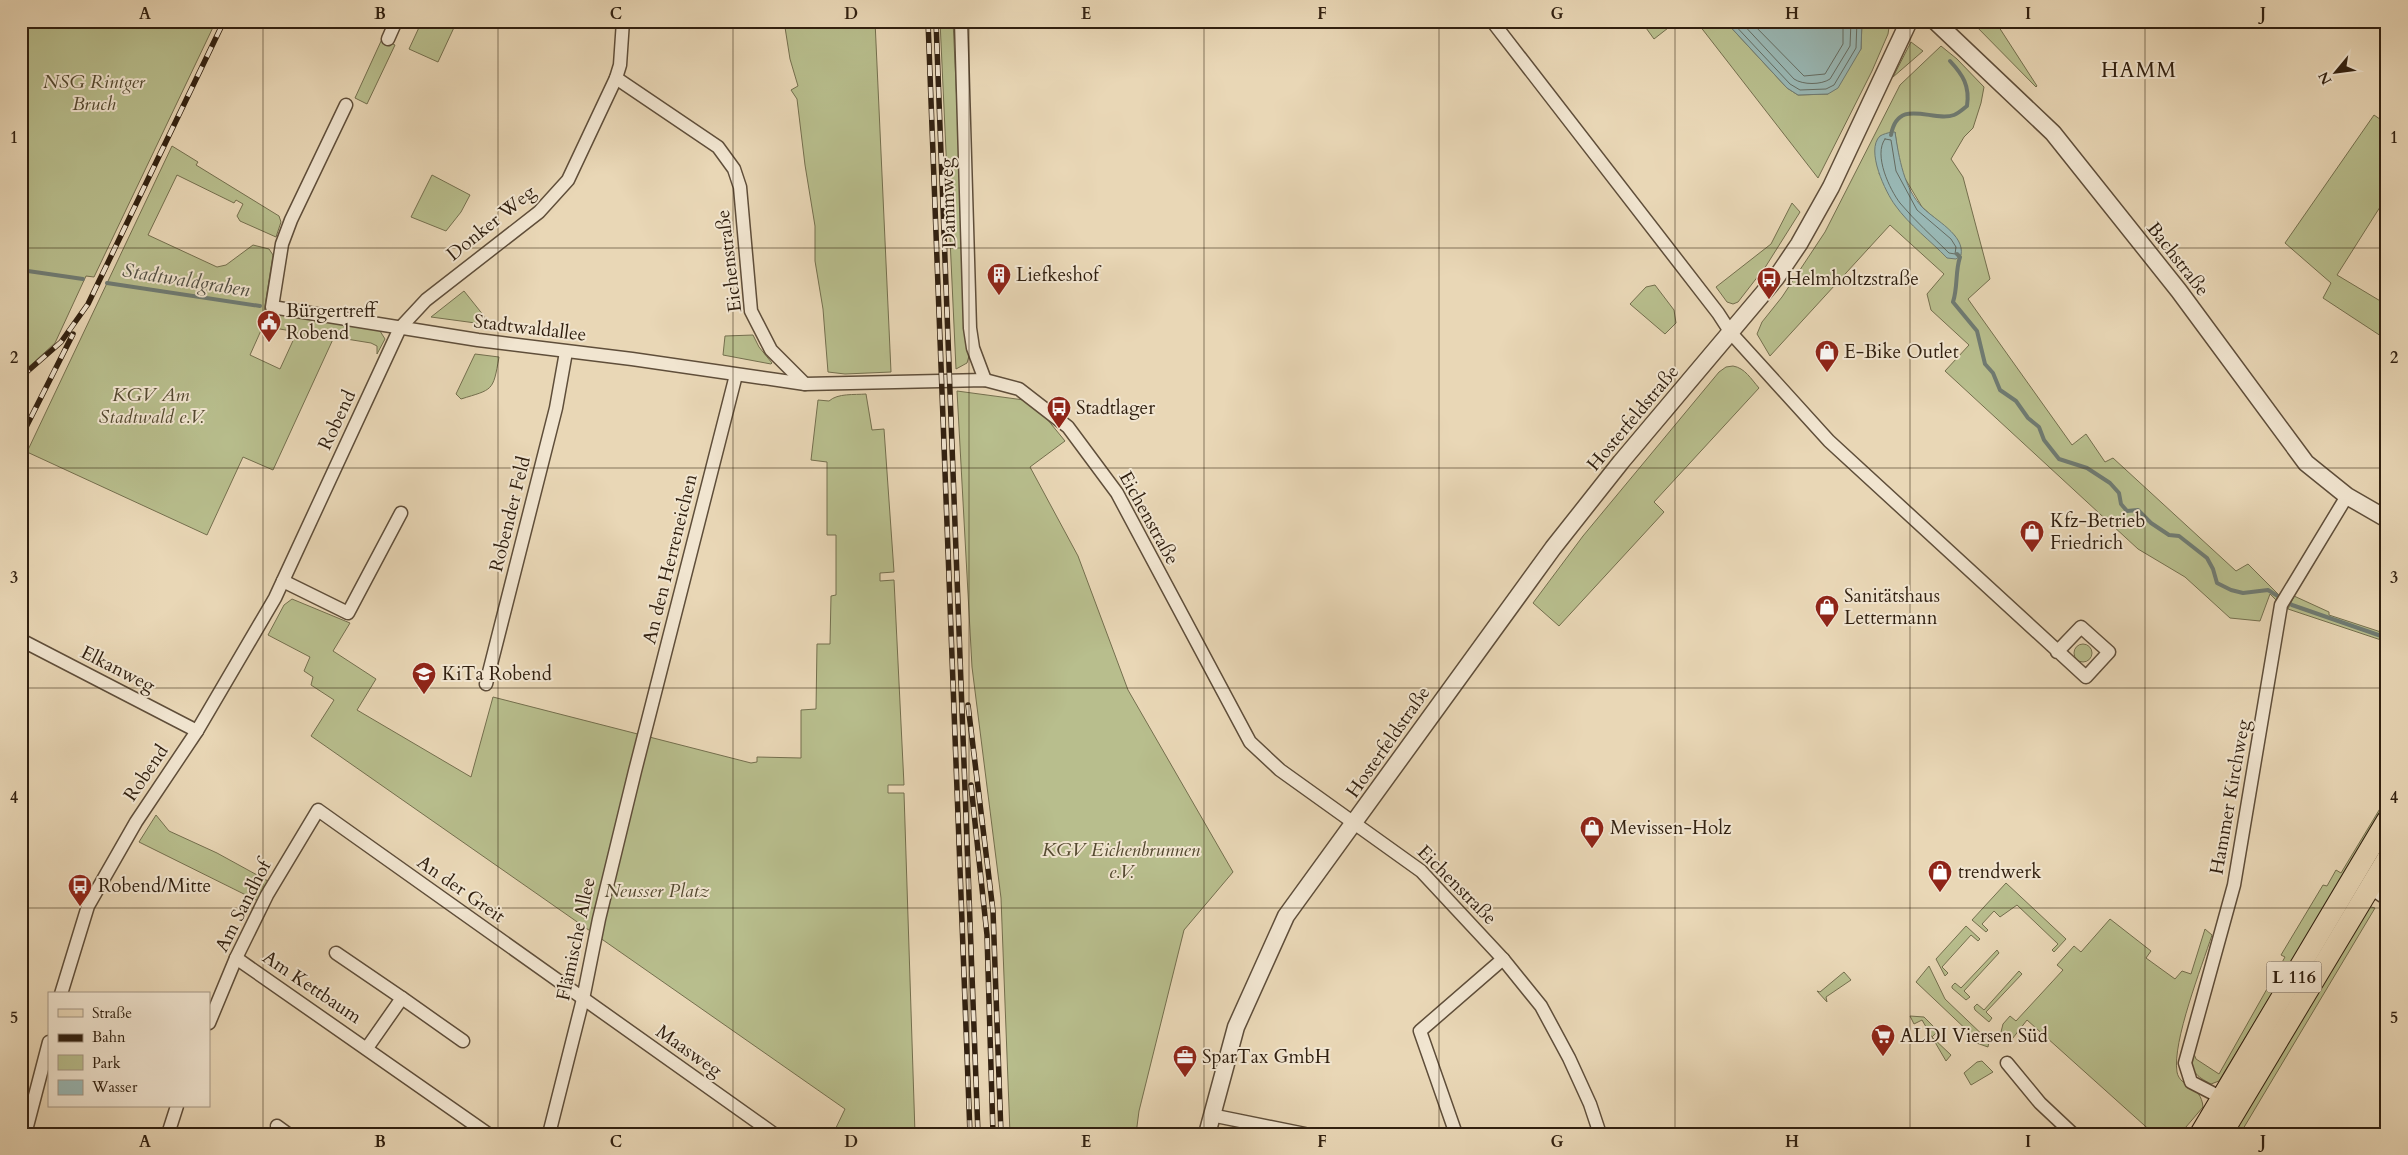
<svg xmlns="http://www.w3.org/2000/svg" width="2408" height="1155" font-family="Cardo,serif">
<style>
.green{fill:#b8be8d;stroke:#746f4e;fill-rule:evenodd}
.water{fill:#99b8b5;stroke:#6f7b73}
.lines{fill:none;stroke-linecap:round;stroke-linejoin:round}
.shore{stroke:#656c62;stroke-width:1}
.stream{stroke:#6f7b73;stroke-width:4}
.minor-casing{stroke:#5f4e3a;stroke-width:15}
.tertiary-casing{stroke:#5f4e3a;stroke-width:19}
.primary-casing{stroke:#312010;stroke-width:22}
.minor{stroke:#f1e5d0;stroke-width:12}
.tertiary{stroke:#f1e5d0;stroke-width:16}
.primary{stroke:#e9d7b6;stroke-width:20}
.rail-casing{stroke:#312010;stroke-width:5.5}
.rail{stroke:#f1e5d0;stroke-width:4;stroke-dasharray:11;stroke-linecap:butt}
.grid{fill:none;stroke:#312010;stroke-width:1;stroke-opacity:0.55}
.labels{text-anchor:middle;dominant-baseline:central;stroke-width:4;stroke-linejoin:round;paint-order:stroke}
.shield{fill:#f1e5d0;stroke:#6b5b4a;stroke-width:1}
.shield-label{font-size:18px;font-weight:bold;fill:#312010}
.park-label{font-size:19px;font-style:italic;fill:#53482f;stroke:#f1e5d0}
.street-label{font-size:19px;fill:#312010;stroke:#f1e5d0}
.poi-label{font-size:19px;fill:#312010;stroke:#f1e5d0;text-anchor:start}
.water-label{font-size:20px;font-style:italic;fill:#504e42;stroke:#f1e5d0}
.quarter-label{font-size:21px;letter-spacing:1px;fill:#312010;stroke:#f1e5d0}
.neatline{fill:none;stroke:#312010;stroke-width:2}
.grid-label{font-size:16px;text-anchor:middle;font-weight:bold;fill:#312010}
</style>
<rect width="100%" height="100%" fill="#e9d7b6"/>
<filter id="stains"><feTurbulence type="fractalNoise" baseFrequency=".004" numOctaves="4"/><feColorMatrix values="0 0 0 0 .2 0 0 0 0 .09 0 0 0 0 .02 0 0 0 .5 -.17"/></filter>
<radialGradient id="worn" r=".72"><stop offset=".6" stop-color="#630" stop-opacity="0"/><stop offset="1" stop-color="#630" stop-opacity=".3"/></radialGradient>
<!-- green -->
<g class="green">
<polygon points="21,21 216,21 94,277 86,276 55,343 23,372 21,371"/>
<polygon points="422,21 457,21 438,62 409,49"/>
<polygon points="784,21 875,21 891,372 845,374 828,372 823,309 815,261 815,226 805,165 797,99 791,90 798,86 790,59"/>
<polygon points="940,21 953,21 969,356 967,363 956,369"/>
<polygon points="1641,21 1677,21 1654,39"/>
<polygon points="1696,21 1725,21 1787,88 1798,95 1828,94 1861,49 1862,21 1890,21 1888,34 1872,71 1818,178"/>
<polygon points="1971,21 1995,21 2037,86 2036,87"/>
<polygon points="382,39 395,45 367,104 355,98"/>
<polygon points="1911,42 1923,51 1893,77"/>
<path d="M1941,46l16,13 27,28 -3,16 -8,25 -9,9 -13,22 12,18 27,102 -22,20 104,146 14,-11 19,28 8,-4 123,113 12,-7 31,31 -3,5 -6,-6 -10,27 -30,-3 -45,-41 -47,-28 -193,-178 24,-26 -38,-35 -4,-16 17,-20 -54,-49 -120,131 -13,-22 5,-12 20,-25 43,-65 75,-147zM1895,132l5,38 22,37 33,29 -76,-62z"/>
<polygon points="2374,115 2387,124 2387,196 2337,275 2387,305 2387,340 2323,298 2331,283 2285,243"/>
<path d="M172,146l26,16 -2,3 83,51 2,6 -5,15 -36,-16 -3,-5 6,-12 -7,-4 -2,3 -57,-28 -29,60 69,32 9,-2 27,-20 16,4 4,6 -9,57 109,17 7,2 5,8 -8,15v-8l-6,-3 -37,-6 -61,133 -30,-13 -36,78 -180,-83zM263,326l34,6 -17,37 -30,-14z"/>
<polygon points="432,175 470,195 461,212 446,231 411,217"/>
<polygon points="1792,203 1800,212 1766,266 1738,302 1733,304 1727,302 1716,287 1771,244"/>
<polygon points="1655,285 1674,310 1676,323 1665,334 1630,304 1646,287"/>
<polygon points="464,291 484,316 483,324 431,317"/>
<polygon points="753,335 759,347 772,363 771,364 723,355 725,336"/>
<path d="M475,354l24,3c-6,35 -6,32 -38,42l-5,-5z"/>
<path d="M1733,366c12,2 18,13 26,22l-105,114 10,10 -105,114 -26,-23 50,-67 136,-164 7,-5z"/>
<polygon points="957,391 1024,400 1047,419 1065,441 1030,467 1078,556 1128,690 1233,872 1184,930 1139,1111 1136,1134 1010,1134 1001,898 972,667"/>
<path d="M866,394l6,36 12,-1 10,143 -14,1v8l14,-1 10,205h-16v8h16l11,341h-82l12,-25 -534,-373 23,-36 -23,-15 2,-8 -9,-6 6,-14 -42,-22 16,-30 8,-6 58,24 -17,28 43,28 -19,31 114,67 22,-80 258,66 6,-1v-5l44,1v-48l15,-1 1,-65h13l1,-48 5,-1v-60h-9v-73l-16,-2 7,-60 11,1c9,-8 25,-6 37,-7z"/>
<polygon points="2294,596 2329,612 2329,615 2387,634 2387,642 2288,609"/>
<circle cx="2083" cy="653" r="9"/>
<path d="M2387,797v6l-168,278 -8,3c-15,-8 -22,-13 -17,-30l2,5 23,15 66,-117 -4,-2 42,-70 4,1 9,-16 5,3z"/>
<polygon points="156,815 169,831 217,853 268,881 258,901 139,842"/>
<polygon points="2006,883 2066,939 2054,952 2052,950 2058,944 2017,905 2000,917 1994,911 1982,924 1988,930 1986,932 1972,920"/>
<polygon points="2367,906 2375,908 2240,1134 2231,1134"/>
<path d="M2110,919l41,32 -5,7 29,21 7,-8 9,3 14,-45 7,6c-10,31 -40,107 -35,137 3,16 24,12 26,35l-23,27h-26l-127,-114 -18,23 -10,-3 4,-16 7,-8 6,5 47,-51 -6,-5 17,-19 7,6z"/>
<polygon points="1966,926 1980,939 1978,941 1971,935 1942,967 1948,973 1945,976 1936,959"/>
<polygon points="1997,950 1999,953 1964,991 1970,997 1966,1000 1952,988 1952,986 1955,983 1961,988"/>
<polygon points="1929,966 1945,999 1989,1041 1988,1047 1968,1040 1972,1035 1916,982"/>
<polygon points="2019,971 2022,974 1986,1012 1992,1018 1989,1022 1975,1010 1974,1007 1977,1004 1984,1010"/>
<polygon points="1844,972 1851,980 1826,997 1827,1002 1817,991 1820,992"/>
<polygon points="1910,1016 1924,1017 1938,1031 1932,1037 1951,1055 1946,1061 1922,1020 1914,1024"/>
<polygon points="1982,1061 1993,1072 1971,1085 1964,1073 1977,1062"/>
</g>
<!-- water -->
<g class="water">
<polygon points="1725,21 1862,21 1861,49 1838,88 1828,94 1798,95 1787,88"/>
<path d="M1891,132h4c4,26 9,57 28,76 12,12 42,27 38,47l-5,4 -9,-1c-16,-17 -38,-33 -52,-53 -9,-12 -30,-55 -15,-69 3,-2 8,-3 11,-4z"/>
</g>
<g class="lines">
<!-- shore -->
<g class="shore">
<polyline points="1731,21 1790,84 1800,90 1826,89 1834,85 1856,48 1857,21"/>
<path d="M1740,21l54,58c9,6 27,6 36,0l20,-33 1,-25"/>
<polyline points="1750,21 1804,76 1825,74 1843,44 1843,21"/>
<path d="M1885,139l6,1 5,31 21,39 34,29 5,8 -1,7 -6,-1c-16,-16 -34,-32 -49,-50 -10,-13 -27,-48 -15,-64z"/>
</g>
<!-- stream -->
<g class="stream">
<path d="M1891,135c7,-39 42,-12 63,-20 5,-2 9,-6 13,-9 3,-20 -4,-31 -17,-45"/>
<path d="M1957,254l3,3c-5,15 -2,30 -7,45l24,29 8,33 8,9 7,17 16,11 12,17 11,9 5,13 15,19 28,9 23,15 9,10 2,11 6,7 11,-1 13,13 18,12 10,1 28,22 6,11 4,14 14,7 12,3 25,-3 24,15 95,33"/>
<polyline points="21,270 83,279"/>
<polyline points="107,283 260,306"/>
</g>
<defs>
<g id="minor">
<polyline points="961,21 970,328 973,348 985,380"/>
<polyline points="1492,21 1718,313 1731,333 1829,441 2086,677 2109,652 2081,627 2057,652"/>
<polyline points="388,39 396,21"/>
<polyline points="616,78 718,147 734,169 740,187 751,311 771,350 805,384"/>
<polyline points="346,105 291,220 282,244 272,307 478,340 632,359 805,384 985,380 1019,389 1068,427 1117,493 1250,742 1280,770 1421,871 1503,959 1541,1006 1569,1058 1590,1104 1600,1134"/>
<polyline points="283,581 348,613 401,513"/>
<polyline points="21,640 197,731"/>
<polyline points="486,684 556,408 566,352"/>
<polyline points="2369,887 2387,899"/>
<polyline points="336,953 402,998 367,1048"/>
<polyline points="236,958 488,1134"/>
<polyline points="61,994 88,906 136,822 197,731 275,598 400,328 426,300 539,212 568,180 616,78 620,65 623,21"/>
<polyline points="402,998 463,1041"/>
<polyline points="209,1023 236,958 267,895 318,810 774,1134"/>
<polyline points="2007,1063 2040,1103 2073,1134"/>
<polyline points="2222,1098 2191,1082 2185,1063 2234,885 2281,605 2347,496"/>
<polyline points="1211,1115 1305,1134"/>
<polyline points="277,1126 288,1134"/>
<polyline points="25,1134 49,1042"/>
<polyline points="168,1134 177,1106"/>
<polyline points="549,1134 583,999 599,919 635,771 736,375"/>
<polyline points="1456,1134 1420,1031 1503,959"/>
</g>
<g id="tertiary">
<polyline points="1935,21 2053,133 2179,291 2306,463 2347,496 2387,519"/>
<polyline points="1207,1134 1236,1027 1286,916 1553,548 1621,462 1776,278 1799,244 1831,187 1909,21"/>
</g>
<g id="primary">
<polyline points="2200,1134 2387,820"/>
<polyline points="2222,1134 2387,859"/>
</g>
</defs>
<!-- minor casing -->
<use href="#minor" class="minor-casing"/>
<!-- tertiary casing -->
<use href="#tertiary" class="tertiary-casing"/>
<!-- primary casing -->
<use href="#primary" class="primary-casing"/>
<!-- minor -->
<use href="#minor" class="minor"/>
<!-- tertiary -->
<use href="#tertiary" class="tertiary"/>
<!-- primary -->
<use href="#primary" class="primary"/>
<defs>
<g id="rail">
<polyline points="928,21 970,1134"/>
<polyline points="936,21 978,1134"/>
<polyline points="21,377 61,342 88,304 224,21"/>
<polyline points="21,437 73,334"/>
<polyline points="968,705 993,911 1001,1134"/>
<polyline points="971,785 987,935 993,1134"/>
</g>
</defs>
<!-- rail casing -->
<use href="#rail" class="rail-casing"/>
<!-- rail -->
<use href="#rail" class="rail"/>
</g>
<!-- grid -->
<path class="grid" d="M263,21v1113M498,21v1113M733,21v1113M969,21v1113M1204,21v1113M1439,21v1113M1675,21v1113M1910,21v1113M2145,21v1113M21,248h2366M21,468h2366M21,688h2366M21,908h2366"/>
<!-- icons -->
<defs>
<symbol id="building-pin" viewBox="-11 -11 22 30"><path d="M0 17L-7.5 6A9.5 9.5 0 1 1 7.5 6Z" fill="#8f2418" stroke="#f1e5d0"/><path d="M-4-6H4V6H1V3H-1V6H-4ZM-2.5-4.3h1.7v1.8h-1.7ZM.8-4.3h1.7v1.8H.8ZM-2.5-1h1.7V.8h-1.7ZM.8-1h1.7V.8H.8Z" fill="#fff"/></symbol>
<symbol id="bus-pin" viewBox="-11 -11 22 30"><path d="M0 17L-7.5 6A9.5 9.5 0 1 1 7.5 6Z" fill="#8f2418" stroke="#f1e5d0"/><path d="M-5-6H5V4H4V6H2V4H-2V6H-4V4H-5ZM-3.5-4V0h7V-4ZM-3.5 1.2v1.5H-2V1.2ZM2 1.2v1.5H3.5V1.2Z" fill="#fff"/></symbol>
<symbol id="civic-pin" viewBox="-11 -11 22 30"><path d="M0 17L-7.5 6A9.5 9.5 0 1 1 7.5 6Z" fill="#8f2418" stroke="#f1e5d0"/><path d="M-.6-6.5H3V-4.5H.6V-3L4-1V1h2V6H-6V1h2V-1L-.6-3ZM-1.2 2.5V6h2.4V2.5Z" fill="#fff"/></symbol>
<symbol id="shop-pin" viewBox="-11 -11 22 30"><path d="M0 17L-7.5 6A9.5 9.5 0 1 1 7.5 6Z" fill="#8f2418" stroke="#f1e5d0"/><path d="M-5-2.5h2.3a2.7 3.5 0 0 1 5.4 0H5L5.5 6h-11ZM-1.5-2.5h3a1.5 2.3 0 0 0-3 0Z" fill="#fff"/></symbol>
<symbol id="school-pin" viewBox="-11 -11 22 30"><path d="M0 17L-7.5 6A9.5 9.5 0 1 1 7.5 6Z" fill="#8f2418" stroke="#f1e5d0"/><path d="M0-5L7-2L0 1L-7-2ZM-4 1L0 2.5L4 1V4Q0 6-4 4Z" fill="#fff"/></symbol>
<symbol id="supermarket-pin" viewBox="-11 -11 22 30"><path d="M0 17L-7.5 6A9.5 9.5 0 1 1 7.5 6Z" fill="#8f2418" stroke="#f1e5d0"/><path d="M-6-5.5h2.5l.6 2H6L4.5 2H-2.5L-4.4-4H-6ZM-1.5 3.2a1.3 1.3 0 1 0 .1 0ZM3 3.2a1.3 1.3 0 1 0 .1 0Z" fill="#fff"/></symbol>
<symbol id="office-pin" viewBox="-11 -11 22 30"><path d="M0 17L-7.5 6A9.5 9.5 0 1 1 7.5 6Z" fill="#8f2418" stroke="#f1e5d0"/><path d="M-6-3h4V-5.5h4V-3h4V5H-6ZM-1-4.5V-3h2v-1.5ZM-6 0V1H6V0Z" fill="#fff"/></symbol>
</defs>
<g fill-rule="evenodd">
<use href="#building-pin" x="985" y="261" width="28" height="38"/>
<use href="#bus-pin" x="1755" y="265" width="28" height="38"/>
<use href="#civic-pin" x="255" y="308" width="28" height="38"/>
<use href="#shop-pin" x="1813" y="338" width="28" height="38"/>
<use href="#bus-pin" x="1045" y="394" width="28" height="38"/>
<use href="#shop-pin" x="2018" y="518" width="28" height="38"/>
<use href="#shop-pin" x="1813" y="593" width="28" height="38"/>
<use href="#school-pin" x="410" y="660" width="28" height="38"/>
<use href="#shop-pin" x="1578" y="814" width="28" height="38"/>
<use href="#shop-pin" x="1926" y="858" width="28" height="38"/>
<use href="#bus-pin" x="66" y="872" width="28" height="38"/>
<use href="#supermarket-pin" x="1869" y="1022" width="28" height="38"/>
<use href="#office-pin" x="1171" y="1043" width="28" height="38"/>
</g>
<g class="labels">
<!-- shield labels -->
<rect class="shield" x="2266.5" y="961.5" width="55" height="31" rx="4"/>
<g class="shield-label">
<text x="2294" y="977">L 116</text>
</g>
<!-- park labels -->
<g class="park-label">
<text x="94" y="82">NSG Rintger<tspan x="94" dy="22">Bruch</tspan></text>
<text x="151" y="395">KGV Am<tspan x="151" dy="22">Stadtwald e.V.</tspan></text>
<text x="1121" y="850">KGV Eichenbrunnen<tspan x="1121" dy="22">e.V.</tspan></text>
<text x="657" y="891">Neusser Platz</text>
</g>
<!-- street labels -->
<g class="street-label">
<text transform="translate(948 203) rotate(-92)">Dammweg</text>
<text transform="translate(491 223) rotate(-39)">Donker Weg</text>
<text transform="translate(2178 259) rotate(52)">Bachstraße</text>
<text transform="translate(729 261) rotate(-97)">Eichenstraße</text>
<text transform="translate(530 328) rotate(7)">Stadtwaldallee</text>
<text transform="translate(1633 418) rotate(-50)">Hosterfeldstraße</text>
<text transform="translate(337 420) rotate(-65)">Robend</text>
<text transform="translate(510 514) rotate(-76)">Robender Feld</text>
<text transform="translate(1149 518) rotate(61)">Eichenstraße</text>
<text transform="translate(670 559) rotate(-76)">An den Herreneichen</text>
<text transform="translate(118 669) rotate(27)">Elkanweg</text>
<text transform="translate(1388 742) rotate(-55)">Hosterfeldstraße</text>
<text transform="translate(146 773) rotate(-56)">Robend</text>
<text transform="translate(2230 797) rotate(-80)">Hammer Kirchweg</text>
<text transform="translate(1457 885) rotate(45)">Eichenstraße</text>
<text transform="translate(461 889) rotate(35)">An der Greit</text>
<text transform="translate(243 906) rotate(-63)">Am Sandhof</text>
<text transform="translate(576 939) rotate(-78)">Flämische Allee</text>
<text transform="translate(312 987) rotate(34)">Am Kettbaum</text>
<text transform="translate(689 1051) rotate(35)">Maasweg</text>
</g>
<!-- poi labels -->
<g class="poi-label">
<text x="1016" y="275">Liefkeshof</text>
<text x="1786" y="279">Helmholtzstraße</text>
<text x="286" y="311">Bürgertreff<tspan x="286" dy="22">Robend</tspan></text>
<text x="1844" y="352">E-Bike Outlet</text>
<text x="1076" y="408">Stadtlager</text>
<text x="2050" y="521">Kfz-Betrieb<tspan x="2050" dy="22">Friedrich</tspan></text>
<text x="1844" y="596">Sanitätshaus<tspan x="1844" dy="22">Lettermann</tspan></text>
<text x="442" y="674">KiTa Robend</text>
<text x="1610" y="828">Mevissen-Holz</text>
<text x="1958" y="872">trendwerk</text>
<text x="98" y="886">Robend/Mitte</text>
<text x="1900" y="1036">ALDI Viersen Süd</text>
<text x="1202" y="1057">SparTax GmbH</text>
</g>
<!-- water labels -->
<g class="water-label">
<text transform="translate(186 280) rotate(9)">Stadtwaldgraben</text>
</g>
<!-- quarter labels -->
<g class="quarter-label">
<text x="2139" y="70">HAMM</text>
</g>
</g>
<!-- margin -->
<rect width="2408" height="1155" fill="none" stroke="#e9d7b6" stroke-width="55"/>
<!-- legend -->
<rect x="48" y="992" width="162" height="115" fill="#f1e5d0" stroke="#a49683"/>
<rect x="58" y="1009" width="25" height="8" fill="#e9d7b6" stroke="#a49683"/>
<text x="92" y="1018" font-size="15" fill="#312010">Straße</text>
<rect x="58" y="1034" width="25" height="8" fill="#312010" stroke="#a49683"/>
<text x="92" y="1042" font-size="15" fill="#312010">Bahn</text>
<rect x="58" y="1055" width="25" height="15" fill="#b8be8d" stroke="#a49683"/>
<text x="92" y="1068" font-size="15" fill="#312010">Park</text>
<rect x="58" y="1080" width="25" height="15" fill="#99b8b5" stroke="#a49683"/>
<text x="92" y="1092" font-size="15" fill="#312010">Wasser</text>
<!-- north arrow -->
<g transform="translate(2336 72) rotate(241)" stroke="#f1e5d0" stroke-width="4" paint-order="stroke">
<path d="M0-4L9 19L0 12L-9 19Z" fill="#312010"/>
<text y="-8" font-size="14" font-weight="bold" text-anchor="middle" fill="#312010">N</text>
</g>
<rect x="28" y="28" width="2352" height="1100" class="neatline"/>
<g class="grid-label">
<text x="145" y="19">A</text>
<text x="380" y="19">B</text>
<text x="616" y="19">C</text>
<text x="851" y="19">D</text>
<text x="1086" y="19">E</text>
<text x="1322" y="19">F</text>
<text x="1557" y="19">G</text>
<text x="1792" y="19">H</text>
<text x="2028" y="19">I</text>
<text x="2263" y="19">J</text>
<text x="14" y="143">1</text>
<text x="2394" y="143">1</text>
<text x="14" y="363">2</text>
<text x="2394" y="363">2</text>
<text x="14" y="583">3</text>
<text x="2394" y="583">3</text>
<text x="14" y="803">4</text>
<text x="2394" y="803">4</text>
<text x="14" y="1023">5</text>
<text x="2394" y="1023">5</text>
<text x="145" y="1147">A</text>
<text x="380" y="1147">B</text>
<text x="616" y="1147">C</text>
<text x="851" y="1147">D</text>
<text x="1086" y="1147">E</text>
<text x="1322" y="1147">F</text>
<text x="1557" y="1147">G</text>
<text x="1792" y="1147">H</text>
<text x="2028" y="1147">I</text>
<text x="2263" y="1147">J</text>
</g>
<rect width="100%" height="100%" filter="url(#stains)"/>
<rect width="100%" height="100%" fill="url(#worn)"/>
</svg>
